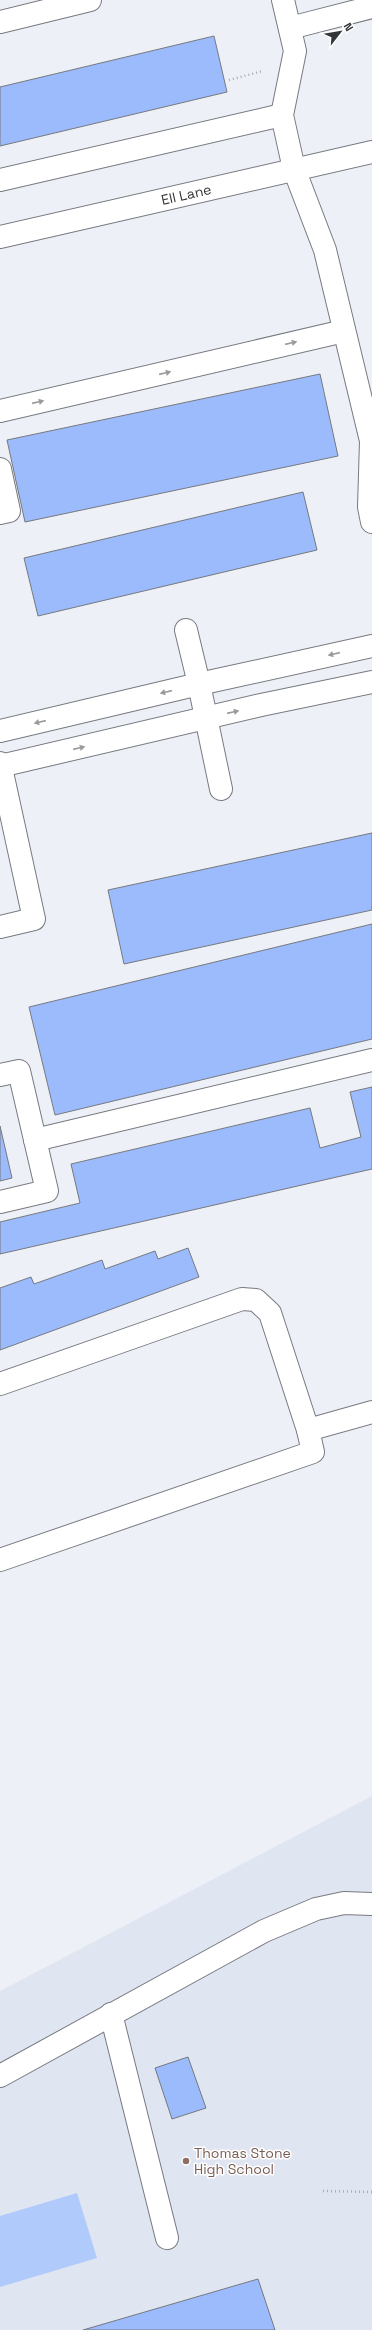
<svg xmlns="http://www.w3.org/2000/svg" width="372" height="2330" font-family="'Space Grotesk',sans-serif">
<style>
.built{fill:#e0e5f2}
.water{fill:#afcafb}
.building{fill:#9cbbfd;stroke:#76797e}
.lines{fill:none;stroke-linecap:round;stroke-linejoin:round}
.minor-casing{stroke:#777a80;stroke-width:24}
.path{stroke:#a8abb0;stroke-width:2.5;stroke-dasharray:1 3;stroke-linecap:butt}
.minor{stroke:#fff;stroke-width:22}
.oneway{fill:#9a9a9c}
.education-dot{fill:#8d6e63;stroke:#fff;stroke-width:1.5}
.labels{text-anchor:middle;dominant-baseline:central;stroke-width:3;stroke-linejoin:round;paint-order:stroke}
.street-label{font-size:14px;fill:#343538;stroke:#fff}
.education-label{font-size:14px;fill:#785e54;stroke:#fff;text-anchor:start}
</style>
<rect width="100%" height="100%" fill="#edf0f7"/>
<!-- built -->
<polygon class="built" points="372,1796 372,2330 0,2330 0,1991"/>
<!-- water -->
<polygon class="water" points="77,2193 97,2258 0,2287 0,2216"/>
<!-- building -->
<g class="building">
<polygon points="214,36 227,92 0,146 0,87"/>
<polygon points="320,374 338,456 25,522 7,440"/>
<polygon points="303,492 317,550 38,616 24,558"/>
<polygon points="372,833 372,910 124,964 108,890"/>
<polygon points="372,924 372,1039 55,1115 29,1007"/>
<polygon points="372,1087 372,1169 0,1254 0,1222 80,1203 71,1164 310,1108 320,1148 361,1137 350,1092"/>
<polygon points="0,1126 12,1178 0,1181"/>
<polygon points="188,1248 199,1277 0,1350 0,1288 31,1277 34,1284 102,1260 105,1269 155,1251 158,1259"/>
<polygon points="188,2057 206,2108 172,2119 155,2068"/>
<polygon points="258,2279 275,2330 83,2330"/>
</g>
<g class="lines">
<defs>
<g id="minor">
<polyline points="283,0 295,51 282,115 294,169 325,250 371,441 369,507 372,522"/>
<polyline points="0,22 90,0"/>
<polyline points="290,28 372,7"/>
<polyline points="0,180 282,115"/>
<path id="s1" d="M0,237l372,-85"/>
<polyline points="0,411 344,331"/>
<polyline points="0,469 9,511 0,513"/>
<polyline points="186,630 199,684 221,789"/>
<polyline points="0,731 199,684 372,646"/>
<polyline points="0,763 34,919 0,927"/>
<polyline points="0,766 261,705 372,682"/>
<polyline points="0,1075 19,1071 47,1191 0,1202"/>
<polyline points="35,1140 372,1060"/>
<polyline points="0,1384 242,1299 256,1300 270,1313 308,1430"/>
<polyline points="0,1560 313,1452 308,1430 372,1412"/>
<polyline points="111,2014 167,2238"/>
<polyline points="0,2076 264,1931 316,1909 344,1903 372,1904"/>
</g>
</defs>
<!-- minor casing -->
<use href="#minor" class="minor-casing"/>
<!-- path -->
<g class="path">
<polyline points="229,80 263,71"/>
<polyline points="323,2191 372,2192"/>
</g>
<!-- minor -->
<use href="#minor" class="minor"/>
</g>
<!-- one-way arrows -->
<defs><path id="oneway-solid" d="M-6-.8H1V-3.2L6.5 0L1 3.2V.8H-6Z"/></defs>
<g class="oneway">
<use href="#oneway-solid" transform="translate(291 343) rotate(-13)"/>
<use href="#oneway-solid" transform="translate(165 373) rotate(-13)"/>
<use href="#oneway-solid" transform="translate(38 402) rotate(-13)"/>
<use href="#oneway-solid" transform="translate(334 654) rotate(167)"/>
<use href="#oneway-solid" transform="translate(166 692) rotate(167)"/>
<use href="#oneway-solid" transform="translate(233 712) rotate(-13)"/>
<use href="#oneway-solid" transform="translate(40 722) rotate(167)"/>
<use href="#oneway-solid" transform="translate(79 748) rotate(-13)"/>
</g>
<!-- markers -->
<circle class="education-dot" cx="186" cy="2161" r="4"/>
<g class="labels">
<!-- street labels -->
<g class="street-label">
<text stroke="none"><textPath href="#s1" startOffset="191">Ell Lane</textPath></text>
</g>
<!-- education labels -->
<g class="education-label">
<text x="194" y="2153">Thomas Stone<tspan x="194" dy="16">High School</tspan></text>
</g>
</g>
<!-- north arrow -->
<g transform="translate(340 32) rotate(59)" stroke="#ffffff" stroke-width="3" paint-order="stroke">
<path d="M0-3L7 15L0 10L-7 15Z" fill="#343538"/>
<text y="-6" font-size="11" font-weight="bold" text-anchor="middle" fill="#343538">N</text>
</g>
</svg>
